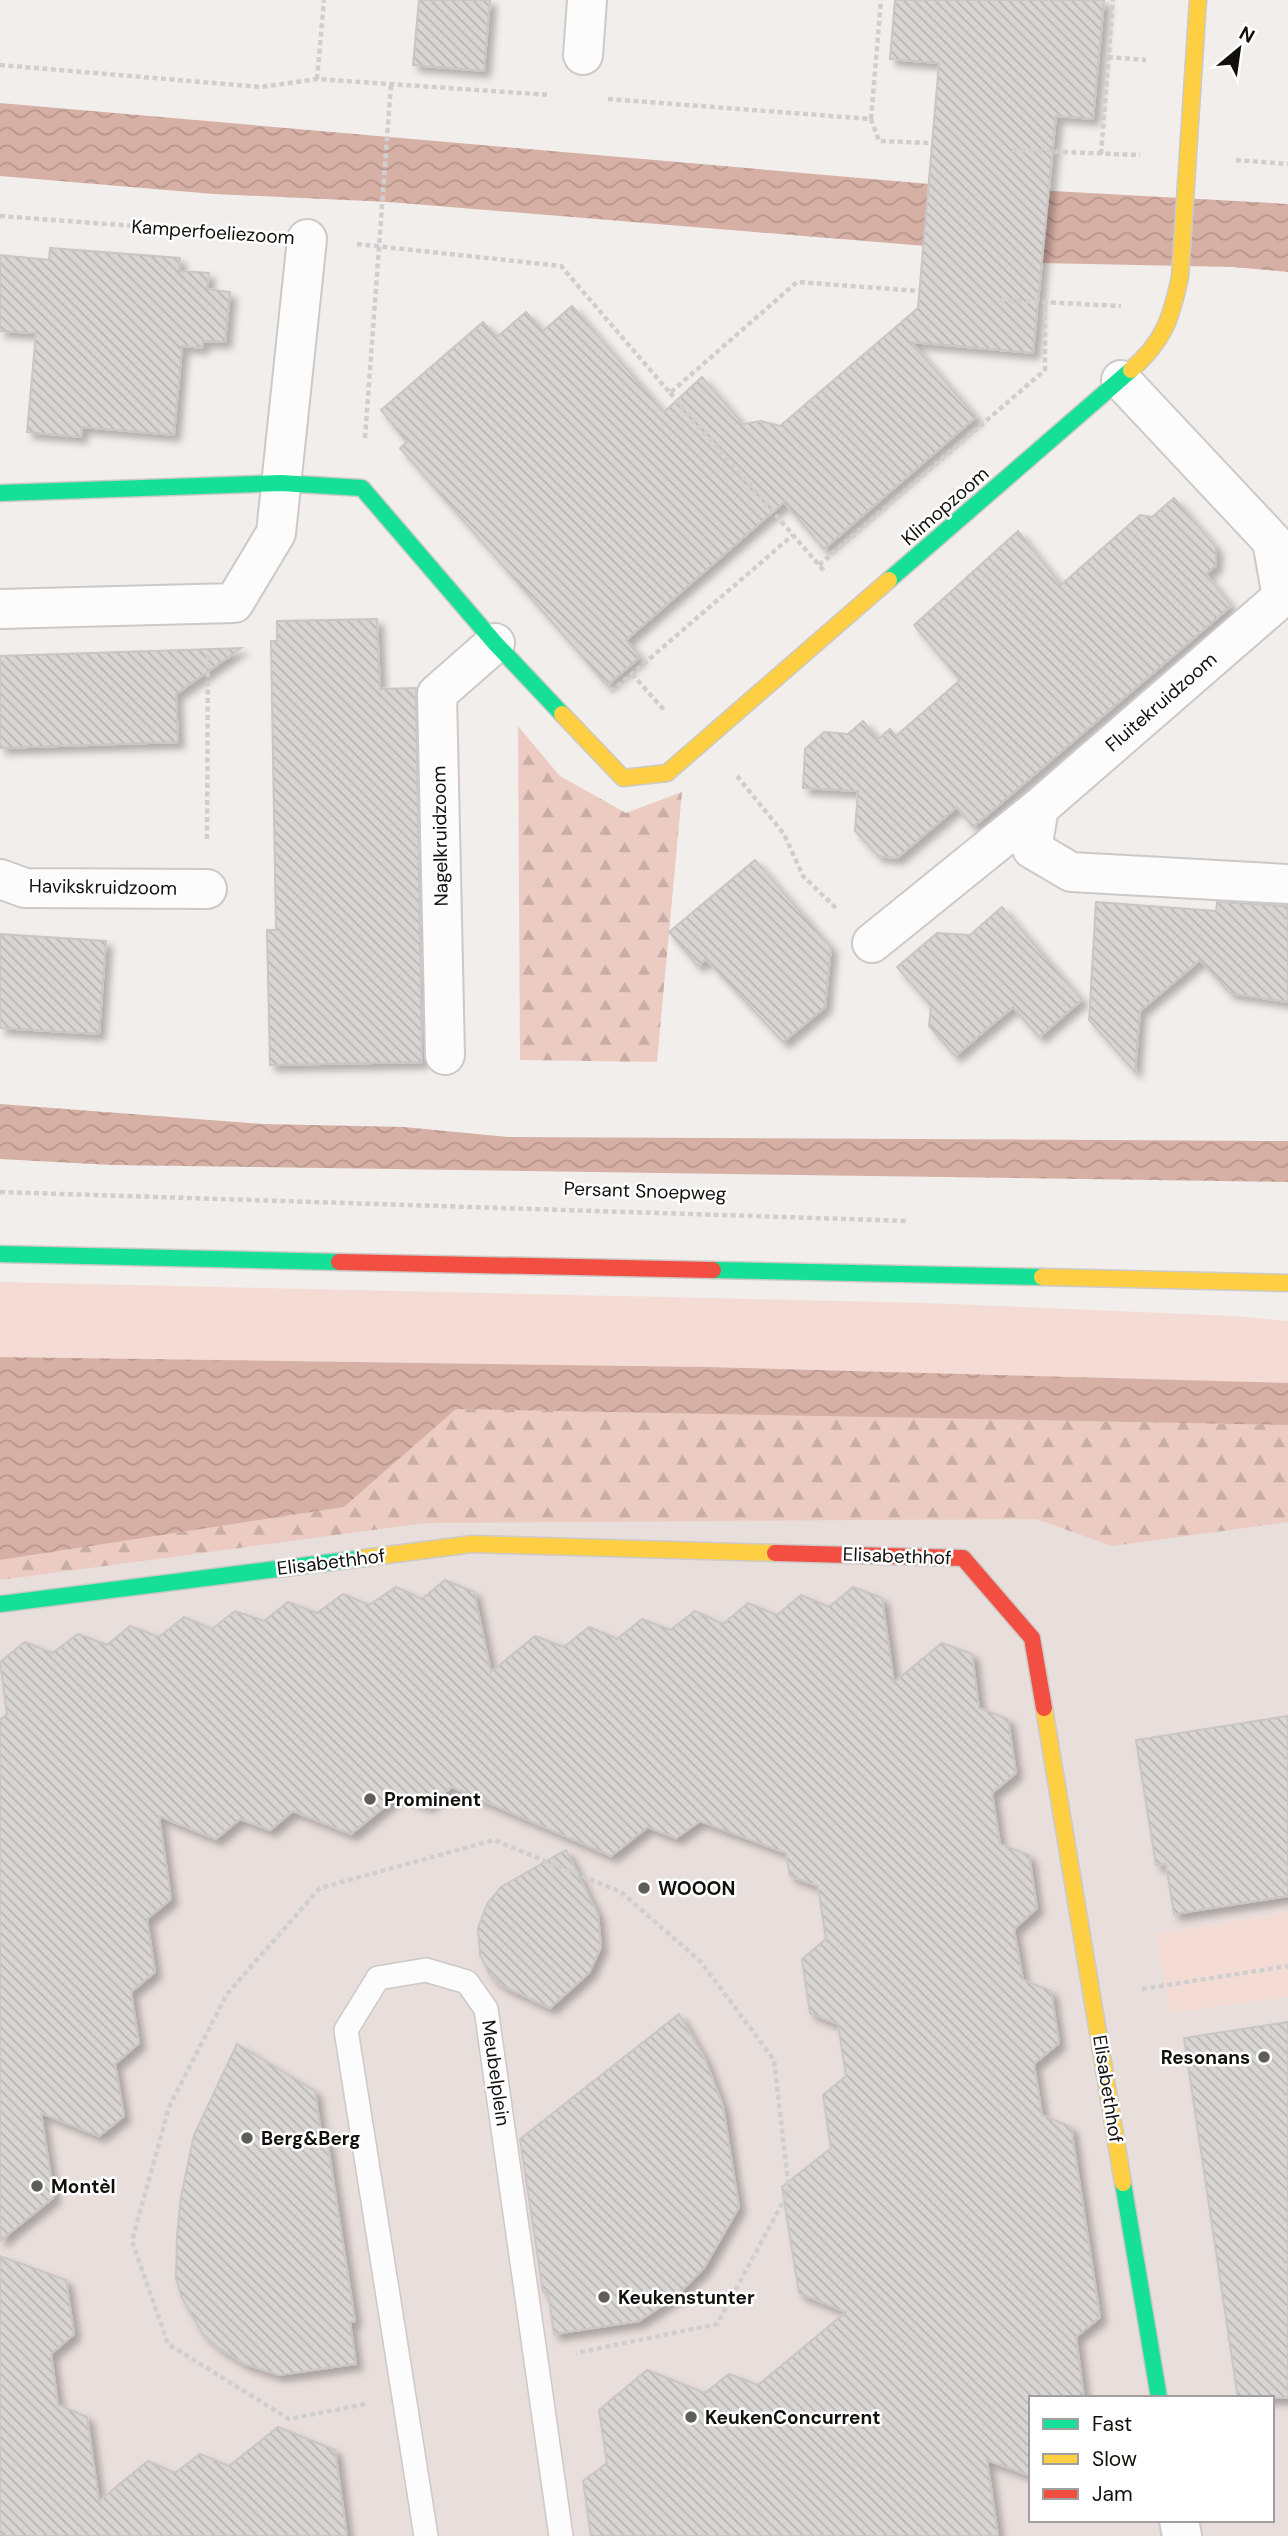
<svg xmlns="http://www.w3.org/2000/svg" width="1288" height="2536" font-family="'DM Sans',sans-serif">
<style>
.built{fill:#e8dedb;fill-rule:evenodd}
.green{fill:#f4dcd5}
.forest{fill:url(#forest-firs)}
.water{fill:url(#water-waves)}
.building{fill:url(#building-back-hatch);stroke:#c9c6c5;stroke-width:2;filter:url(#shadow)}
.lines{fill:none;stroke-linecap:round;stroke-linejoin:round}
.lane-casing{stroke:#ccc9c7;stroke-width:26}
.street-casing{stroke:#ccc9c7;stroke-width:42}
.fast-casing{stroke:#ccc9c7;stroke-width:19}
.slow-casing{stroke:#ccc9c7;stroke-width:19}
.jam-casing{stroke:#ccc9c7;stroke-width:19}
.path{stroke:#d0cfcf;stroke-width:4.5;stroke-dasharray:5 3.5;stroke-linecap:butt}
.lane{stroke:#fdfcfc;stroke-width:23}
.street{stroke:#fdfcfc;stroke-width:38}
.fast{stroke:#16e098;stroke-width:16}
.slow{stroke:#ffcf43;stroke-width:16}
.jam{stroke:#f24e42;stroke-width:16}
.poi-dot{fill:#605e5c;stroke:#fff;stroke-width:2.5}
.labels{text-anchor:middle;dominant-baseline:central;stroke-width:5;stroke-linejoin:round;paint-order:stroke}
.street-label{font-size:19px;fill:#12100f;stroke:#fff}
.poi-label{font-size:19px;font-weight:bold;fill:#12100f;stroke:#fff;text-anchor:start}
</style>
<defs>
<pattern id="forest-firs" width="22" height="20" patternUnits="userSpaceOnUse" patternTransform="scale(1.75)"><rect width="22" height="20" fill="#ecccc2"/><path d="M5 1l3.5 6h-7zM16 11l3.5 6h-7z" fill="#c9aea6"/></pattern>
<pattern id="water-waves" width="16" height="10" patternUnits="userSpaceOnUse" patternTransform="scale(1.75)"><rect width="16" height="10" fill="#d7b0a5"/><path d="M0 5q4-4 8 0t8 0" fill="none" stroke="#b8968d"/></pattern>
<pattern id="building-back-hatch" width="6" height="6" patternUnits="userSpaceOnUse" patternTransform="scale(1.75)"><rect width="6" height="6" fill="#d8d5d3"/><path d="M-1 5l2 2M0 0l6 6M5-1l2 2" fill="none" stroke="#b8b6b4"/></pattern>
<filter id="shadow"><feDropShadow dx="6" dy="6" stdDeviation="3.5" flood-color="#0004"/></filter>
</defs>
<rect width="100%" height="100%" fill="#f2eeec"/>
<!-- built -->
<path class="built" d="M0,1372l1288,6v1158h-1288zM1031,2398h241v122h-241z"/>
<!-- green -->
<g class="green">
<polygon points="0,1282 927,1303 1234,1316 1288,1321 1288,1383 707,1367 0,1357"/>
<polygon points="1288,1912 1288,1997 1171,2013 1155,1934"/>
</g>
<!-- forest -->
<g class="forest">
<polygon points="518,726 560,776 626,813 682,792 657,1062 520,1060"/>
<polygon points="456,1409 1288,1425 1288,1522 1112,1546 1036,1519 425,1523 0,1580 0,1560 344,1507"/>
</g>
<!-- water -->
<g class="water">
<polygon points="0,103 941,185 938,247 389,202 214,194 0,176"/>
<polygon points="1000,188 1288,204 1288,272 1233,267 996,262"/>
<polygon points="0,1104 264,1124 404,1127 508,1137 1288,1141 1288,1182 112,1165 0,1159"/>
<polygon points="0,1357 707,1367 1288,1383 1288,1425 456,1409 344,1507 0,1560"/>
</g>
<!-- building -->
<g class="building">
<polygon points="419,0 490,0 484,71 413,65"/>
<polygon points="895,0 1104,0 1093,119 1056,116 1033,353 911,342 976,417 824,549 784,502 626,640 640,657 607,685 400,448 407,442 381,410 483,322 497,337 526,312 543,331 572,306 664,412 702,377 743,424 761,421 780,426 918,308 939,63 890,59"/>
<polygon points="50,248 180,258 179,271 209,273 207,289 230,292 225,342 203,341 202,348 182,346 174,435 82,427 81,437 27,432 36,333 0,331 0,255 49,260"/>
<polygon points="1174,498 1216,547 1216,565 1206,574 1231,606 973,827 957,807 897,858 878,856 855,831 858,791 803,788 805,749 824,732 848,734 863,721 878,739 890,729 896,736 960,680 914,625 1018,531 1061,585 1140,515 1152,517"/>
<polygon points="377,619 380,689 416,688 422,1062 270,1065 267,930 276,930 271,641 277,641 277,621"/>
<polygon points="241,648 176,694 178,742 0,748 0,656"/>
<polygon points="755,860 831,947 825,1007 783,1042 706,959 698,966 669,932"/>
<polygon points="1096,902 1216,911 1217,902 1288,906 1288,1002 1230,993 1200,960 1140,1011 1135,1072 1089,1020"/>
<polygon points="1002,907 1082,1000 1039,1037 1013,1007 955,1056 929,1026 931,1006 897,967 937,933 970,935"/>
<polygon points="0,934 106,941 99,1034 0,1028"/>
<polygon points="445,1580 474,1592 491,1672 535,1636 564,1647 589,1627 617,1639 642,1619 670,1630 695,1611 723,1624 748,1603 777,1615 801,1595 829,1607 853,1587 882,1598 894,1682 942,1643 972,1654 979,1708 1008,1719 1016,1773 992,1793 1000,1844 1029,1855 1037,1908 1014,1929 1023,1980 1051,1991 1059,2043 1034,2064 1042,2115 1071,2127 1100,2317 1076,2337 1084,2398 1031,2398 1031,2476 987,2460 998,2536 591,2536 583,2481 607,2463 599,2410 647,2370 705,2393 729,2374 758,2385 846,2312 799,2293 782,2187 831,2148 823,2095 846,2076 838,2024 810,2013 802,1959 826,1939 818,1886 790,1876 786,1853 700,1821 676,1838 648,1827 611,1856 452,1787 427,1806 399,1795 351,1834 293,1811 270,1830 240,1819 216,1839 159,1816 171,1899 147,1919 155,1972 131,1992 139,2043 115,2064 124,2116 99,2136 41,2113 54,2197 0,2241 0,1720 7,1714 0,1662 25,1642 52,1653 78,1634 107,1645 130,1626 159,1637 184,1617 212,1629 235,1611 264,1621 288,1602 317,1613 343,1594 369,1605 396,1587 422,1599"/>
<polygon points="1288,1716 1288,1896 1174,1914 1166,1864 1156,1865 1136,1740"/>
<polygon points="566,1850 598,1915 601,1947 589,1973 550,2008 503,1986 490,1975 480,1955 478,1928 487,1904 501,1887"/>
<polygon points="679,2014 705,2059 723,2106 739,2207 704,2268 675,2297 639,2321 554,2334 548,2292 543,2292 520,2139"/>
<polygon points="1288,2022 1288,2398 1238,2398 1184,2038"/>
<polygon points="237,2044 315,2091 321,2133 326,2133 355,2321 350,2322 356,2364 279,2375 245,2364 219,2348 203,2334 182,2298 176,2278 177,2237 181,2197 194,2135"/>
<polygon points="0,2256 66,2280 74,2334 51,2354 58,2405 87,2417 99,2501 148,2461 175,2473 200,2454 229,2466 278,2427 335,2450 347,2536 0,2536"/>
</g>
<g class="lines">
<defs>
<polyline id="lane" points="426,2536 346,2030 378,1978 426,1970 467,1982 486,2009 561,2536"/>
<g id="street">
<polyline points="583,55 587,0"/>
<polyline points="1121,380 1272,541 1282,597"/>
<polyline points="1288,597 1282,597 1039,808 1032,849 1071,872 1288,884"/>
<polyline points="0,609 234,603 276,533 307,239"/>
<polyline points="0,879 25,888 207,889"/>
<polyline points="872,943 1039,808"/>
<polyline points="445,1055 437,694 495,643"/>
<polyline points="1179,2520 1182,2536"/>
</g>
<g id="fast">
<polyline points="0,493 281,483 362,488 495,643 562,714"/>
<polyline points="889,580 1131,370"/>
<polyline points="0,1254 339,1262"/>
<polyline points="713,1270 1042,1277"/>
<polyline points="0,1604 364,1558"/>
<polyline points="1123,2183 1159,2398"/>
</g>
<g id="slow">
<path d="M1131,370c33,-29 40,-51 49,-93l18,-277"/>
<polyline points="562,714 623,778 667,773 889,580"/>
<polyline points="1042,1277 1288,1283"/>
<polyline points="364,1558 472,1544 775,1553"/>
<polyline points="1044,1708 1123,2183"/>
</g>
<g id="jam">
<polyline points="339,1262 713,1270"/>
<polyline points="775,1553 963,1558 1032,1638 1044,1708"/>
</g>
</defs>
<!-- lane casing -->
<use href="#lane" class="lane-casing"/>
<!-- street casing -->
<use href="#street" class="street-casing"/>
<!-- fast casing -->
<use href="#fast" class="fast-casing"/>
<!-- slow casing -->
<use href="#slow" class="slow-casing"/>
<!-- jam casing -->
<use href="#jam" class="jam-casing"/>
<!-- path -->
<g class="path">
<polyline points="1108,57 1146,60"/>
<polyline points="0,65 261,87 317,79 550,95"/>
<polyline points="317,79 324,0"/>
<polyline points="608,99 871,119 879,141 930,143"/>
<polyline points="871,119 881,0"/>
<polyline points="1012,150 1140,155"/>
<polyline points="1101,154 1113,0"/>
<polyline points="1236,160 1288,164"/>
<polyline points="0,216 257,235"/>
<polyline points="357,244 561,266 670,393 797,282 919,291"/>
<polyline points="1000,300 1121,306"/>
<polyline points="1045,371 1045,302"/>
<polyline points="670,393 825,572"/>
<polyline points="365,438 391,84"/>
<polyline points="819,565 1045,370"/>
<polyline points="632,674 664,710"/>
<polyline points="611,692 793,535"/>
<polyline points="737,776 784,834 803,876 838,910"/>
<polyline points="207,839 208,652"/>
<polyline points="0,1192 909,1221"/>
<polyline points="1142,1989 1288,1966"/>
<polyline points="365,2404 289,2419 168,2344 132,2241 169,2107 227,1994 320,1888 494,1840 621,1892 701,1962 774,2060 789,2191 717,2324 576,2353"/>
</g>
<!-- lane -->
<use href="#lane" class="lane"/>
<!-- street -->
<use href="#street" class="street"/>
<!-- fast -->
<use href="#fast" class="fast"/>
<!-- slow -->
<use href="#slow" class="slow"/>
<!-- jam -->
<use href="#jam" class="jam"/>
</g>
<!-- markers -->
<g class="poi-dot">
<circle cx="370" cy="1799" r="7"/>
<circle cx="644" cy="1888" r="7"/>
<circle cx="1264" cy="2057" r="7"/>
<circle cx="247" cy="2138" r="7"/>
<circle cx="37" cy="2186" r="7"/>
<circle cx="604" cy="2297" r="7"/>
<circle cx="691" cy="2417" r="7"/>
</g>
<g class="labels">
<!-- street labels -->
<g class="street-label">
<text transform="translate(213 232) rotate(4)">Kamperfoeliezoom</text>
<text transform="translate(945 506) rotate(-41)">Klimopzoom</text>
<text transform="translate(1161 702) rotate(-41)">Fluitekruidzoom</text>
<text transform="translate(440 836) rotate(-91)">Nagelkruidzoom</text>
<text transform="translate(103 887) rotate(1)">Havikskruidzoom</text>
<text transform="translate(645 1191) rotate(2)">Persant Snoepweg</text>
<text transform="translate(897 1556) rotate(2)">Elisabethhof</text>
<text transform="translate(331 1562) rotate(-7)">Elisabethhof</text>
<text transform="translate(496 2073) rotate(82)">Meubelplein</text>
<text transform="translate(1108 2089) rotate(81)">Elisabethhof</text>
</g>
<!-- poi labels -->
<g class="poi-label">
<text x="384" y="1799">Prominent</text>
<text x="658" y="1888">WOOON</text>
<text x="1250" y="2057" text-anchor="end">Resonans</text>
<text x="261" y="2138">Berg&amp;Berg</text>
<text x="51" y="2186">Montèl</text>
<text x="618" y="2297">Keukenstunter</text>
<text x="705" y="2417">KeukenConcurrent</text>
</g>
</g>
<!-- legend -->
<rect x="1029" y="2396" width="245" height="126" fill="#ffffff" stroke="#a09f9f" stroke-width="2"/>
<rect x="1043" y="2419" width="35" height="10" fill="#16e098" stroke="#a09f9f" stroke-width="2"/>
<text x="1092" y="2431" font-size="21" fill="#12100f">Fast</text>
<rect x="1043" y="2454" width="35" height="10" fill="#ffcf43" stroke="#a09f9f" stroke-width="2"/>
<text x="1092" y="2466" font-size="21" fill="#12100f">Slow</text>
<rect x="1043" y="2489" width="35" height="10" fill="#f24e42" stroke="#a09f9f" stroke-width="2"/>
<text x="1092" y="2501" font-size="21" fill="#12100f">Jam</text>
<!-- north arrow -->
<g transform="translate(1239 49) rotate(29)" stroke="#ffffff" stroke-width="5" paint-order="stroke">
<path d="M0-5L12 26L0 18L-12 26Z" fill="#12100f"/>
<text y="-10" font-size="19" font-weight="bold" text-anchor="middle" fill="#12100f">N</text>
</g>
</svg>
